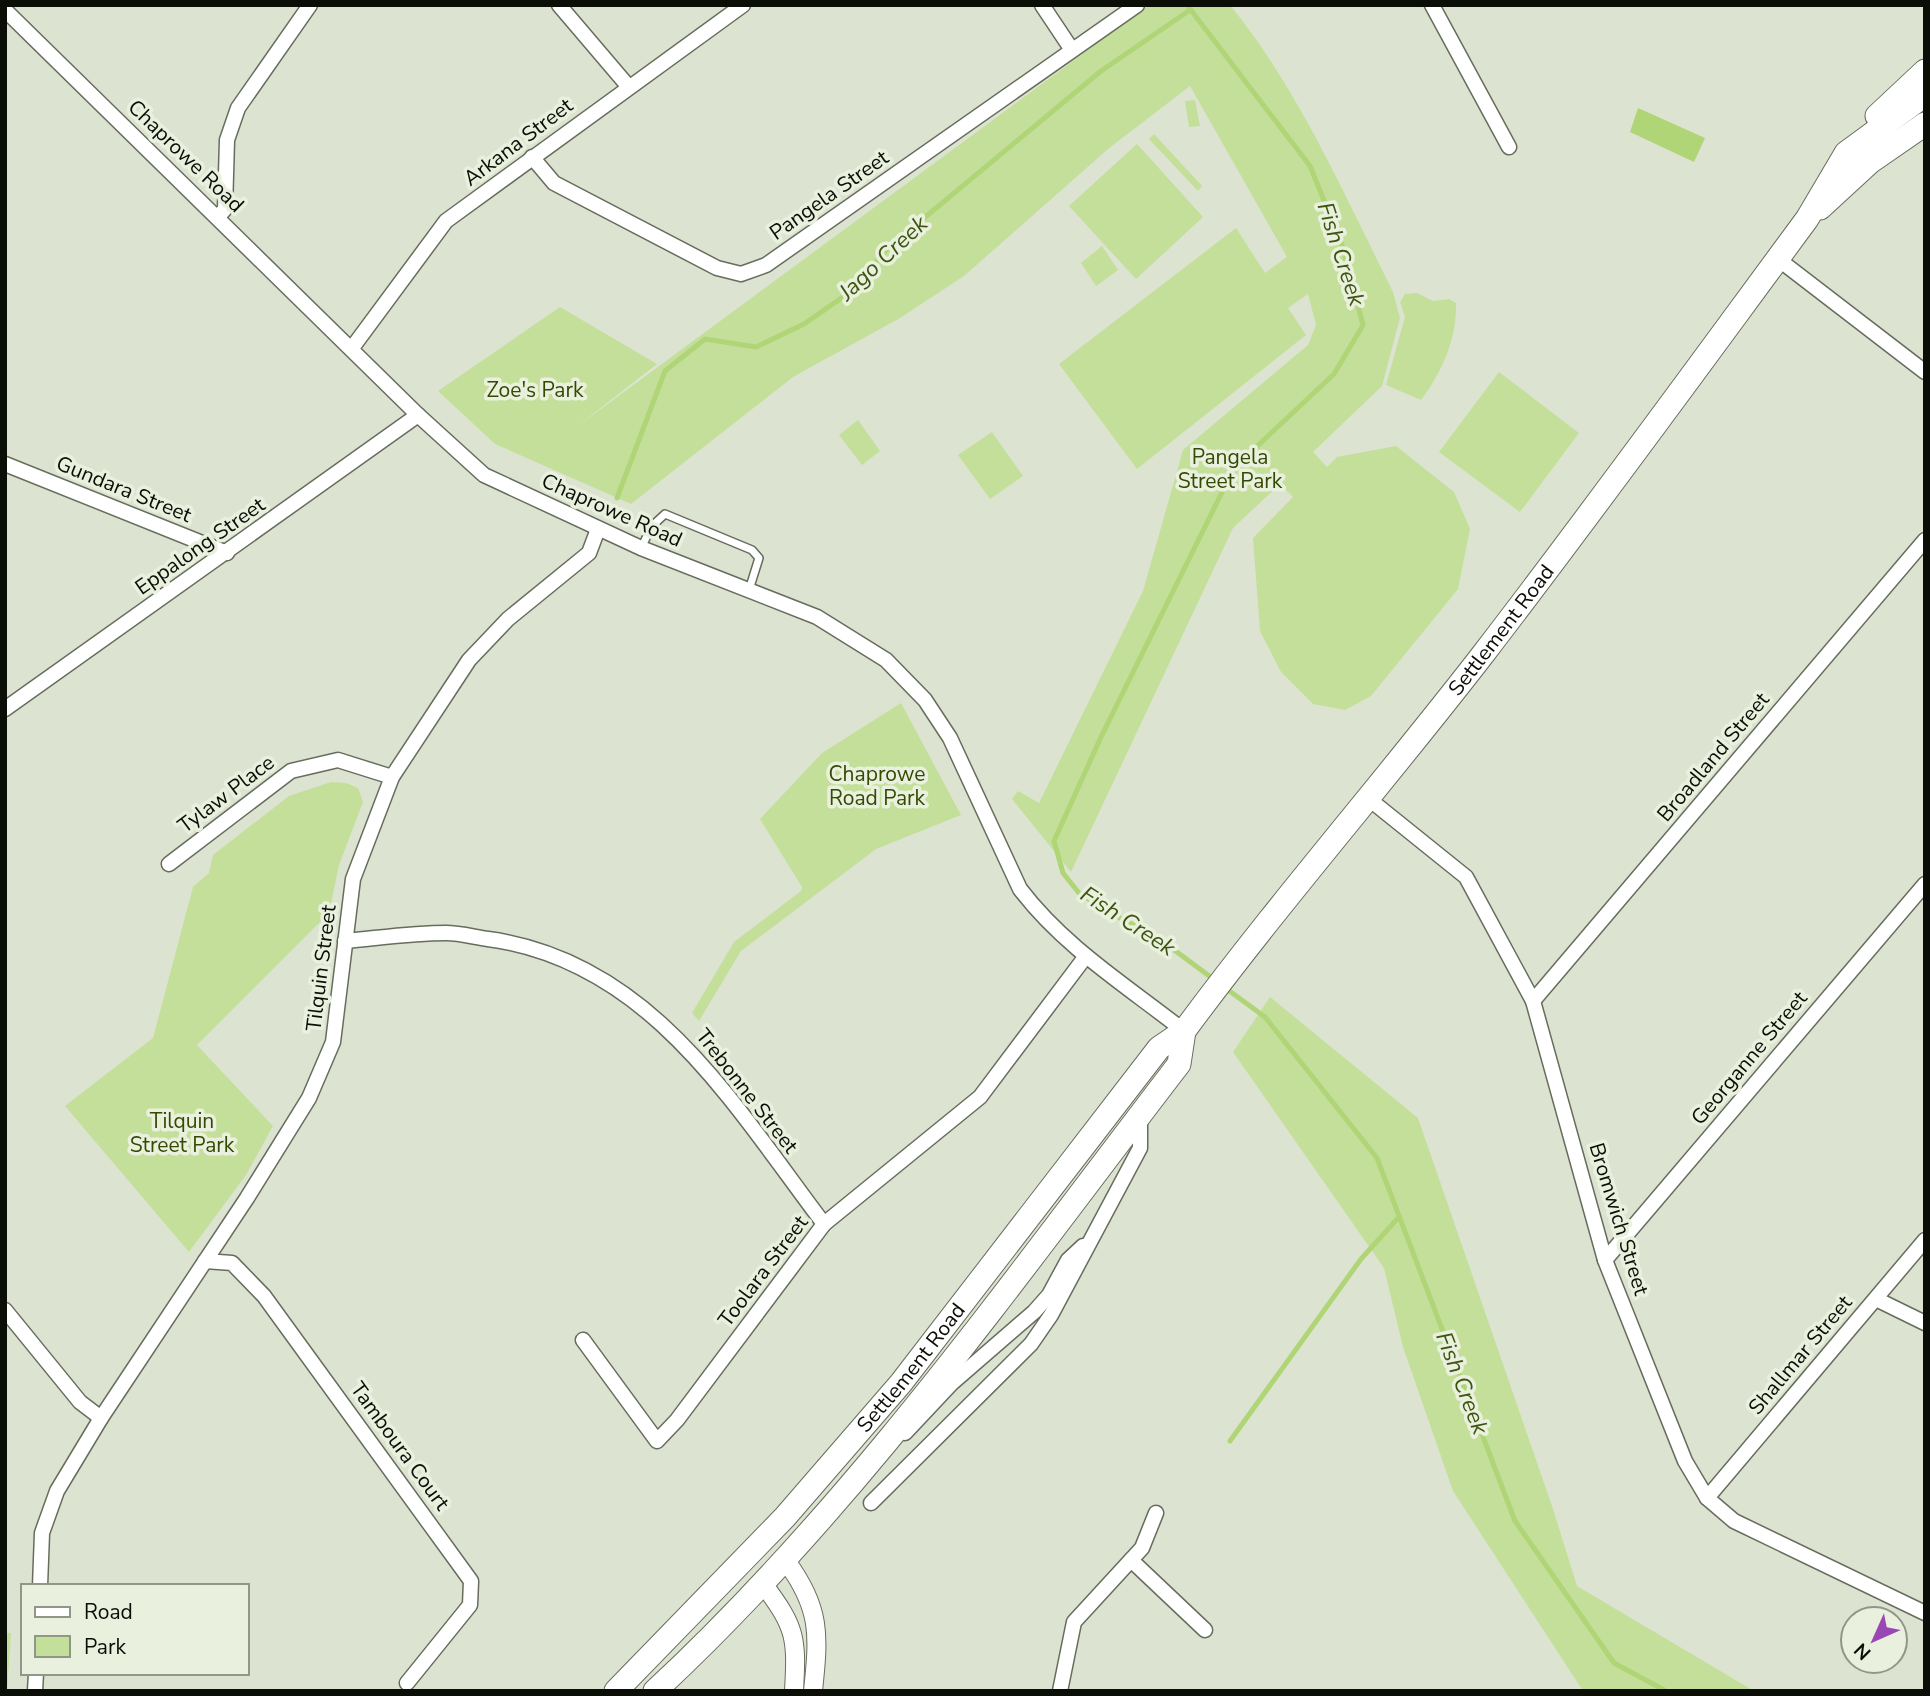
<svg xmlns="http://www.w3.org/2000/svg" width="1930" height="1696" font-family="'Nunito Sans',sans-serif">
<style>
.green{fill:#c3df9a}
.water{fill:#b0d577}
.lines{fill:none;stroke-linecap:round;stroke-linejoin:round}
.stream{stroke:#b0d577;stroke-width:5}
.service-casing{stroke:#666d5d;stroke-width:10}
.minor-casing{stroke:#666d5d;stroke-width:17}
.tertiary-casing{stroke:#666d5d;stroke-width:20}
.primary-casing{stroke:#666d5d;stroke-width:25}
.service{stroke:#fff;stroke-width:7}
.minor{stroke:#fff;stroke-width:14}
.tertiary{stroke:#fff;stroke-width:18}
.primary{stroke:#fff;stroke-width:23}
.labels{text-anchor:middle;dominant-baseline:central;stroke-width:7;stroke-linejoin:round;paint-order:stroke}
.street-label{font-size:21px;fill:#0b0d07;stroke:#e9f1de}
.park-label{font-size:21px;fill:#344a03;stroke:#e9f1de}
.water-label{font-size:23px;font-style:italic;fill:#3e5411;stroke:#e9f1de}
</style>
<rect width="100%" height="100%" fill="#dce4d1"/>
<!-- green -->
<g class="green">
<path d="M1149,5h81c69,85 114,189 163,287l7,26 -18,68 -69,66 14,15 10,-10 59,-11 58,46 16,37 -12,60 -87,107 -26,14 -32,-6 -32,-32 -21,-41 -7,-93 40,-41 -13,-13 -47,44 -162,344 -59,-73 6,-8 21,12 104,-212 40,-141 125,-105 8,-20 -8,-31 -20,14 18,27 -169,134 -78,-105 177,-136 29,45 22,-16 -97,-171 -82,63 -144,127 -64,42 -107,59 -162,127 -136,-60 -57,-53 122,-84 97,57 -82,64z"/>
<polygon points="1195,100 1200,126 1189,127 1185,101"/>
<polygon points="1154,134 1202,186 1198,191 1149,139"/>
<polygon points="1137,144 1203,217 1136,279 1069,206"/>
<polygon points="1102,246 1118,270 1096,286 1081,263"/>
<path d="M1417,293l16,8 16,-2 7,4c1,36 -14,69 -35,97l-35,-15 19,-68 -5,-15 5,-8z"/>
<polygon points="1499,372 1579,433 1520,512 1439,452"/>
<polygon points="858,420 880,451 862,465 839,435"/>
<polygon points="992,432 1023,476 990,499 958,455"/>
<polygon points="901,703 961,815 876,849 741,951 699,1021 692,1013 734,942 801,891 802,887 760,819 822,753"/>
<polygon points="331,782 346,783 358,788 363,802 339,865 329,913 197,1045 273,1126 246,1175 189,1252 65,1106 153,1038 193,887 209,873 213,855 289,796"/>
<polygon points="1270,997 1418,1118 1553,1509 1577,1586 1754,1691 1583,1691 1453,1491 1403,1347 1384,1268 1233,1052"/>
<polygon points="5,1633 11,1633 7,1691 5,1691"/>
</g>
<!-- water -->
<polygon class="water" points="1638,108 1705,138 1694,162 1630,132"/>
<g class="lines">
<!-- stream -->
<g class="stream">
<polyline points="1187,5 1310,166 1342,245 1363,325 1334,374 1234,468 1101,737 1054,841 1063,873 1079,893 1110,913 1154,935 1216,981"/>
<polyline points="617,498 665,371 705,339 756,347 804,324 853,290 888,248 1101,71 1190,10"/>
<polyline points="1224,987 1265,1017 1377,1158 1515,1521 1614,1663 1666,1691"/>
<polyline points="1230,1441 1361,1259 1399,1217"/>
</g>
<defs>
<polyline id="service" points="641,548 652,526 665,514 752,550 759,558 749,590"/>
<g id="minor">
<polyline points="559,5 628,86"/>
<polyline points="1042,5 1072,50"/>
<polyline points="1432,5 1509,147"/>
<path d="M5,10l413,405 66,60 157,73 176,69 69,43 39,40 25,38 70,151c44,58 107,97 164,142"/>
<polyline points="532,157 554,183 717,268 741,274 766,265 1137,5"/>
<polyline points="218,217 225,209 227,140 238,108 310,5"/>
<polyline points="1778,259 1925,372"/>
<polyline points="352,348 446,221 743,5"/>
<polyline points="5,464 227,553"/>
<polyline points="5,709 418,415"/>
<polyline points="1369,799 1466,877 1533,1001 1605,1260 1685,1461 1707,1498 1734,1521 1925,1613"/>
<polyline points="169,864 291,771 338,760 392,777"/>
<path d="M345,941c34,-3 67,-8 101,-8 14,0 28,4 42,6 162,22 245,165 336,285"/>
<polyline points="1533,1001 1925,540"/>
<polyline points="1605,1260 1925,884"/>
<polyline points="205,1261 232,1263 264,1296 471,1581 470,1605 407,1683"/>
<polyline points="1876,1299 1925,1323"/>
<polyline points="5,1310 80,1402 101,1418"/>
<polyline points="583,1340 657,1441 677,1420 824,1224 980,1097 1086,956"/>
<polyline points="905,1433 952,1383 1034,1312 1049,1295 1068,1260 1083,1246"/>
<polyline points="1707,1498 1925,1240"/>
<polyline points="871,1503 1031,1344 1051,1315 1140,1148 1140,1116"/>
<polyline points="1131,1560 1205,1630"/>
<polyline points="40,1586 42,1533 57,1491 101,1418 247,1198 309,1098 333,1042 353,879 392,777 469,660 508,619 589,553 598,529"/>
<polyline points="35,1691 36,1673"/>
<polyline points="1060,1691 1074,1622 1142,1548 1156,1513"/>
</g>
<g id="tertiary">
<path d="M786,1561c35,47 33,74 27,130"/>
<path d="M764,1585c32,43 33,53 30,106"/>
</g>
<g id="primary">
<polyline points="1877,116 1925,71"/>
<polyline points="1820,208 1870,162 1925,124"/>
<path id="s1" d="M616,1691l169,-174 116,-134 258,-335 25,-17c96,-130 202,-251 300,-378 110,-143 216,-289 323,-434l39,-66 79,-58"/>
<path d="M655,1691c201,-187 358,-411 524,-627l5,-33"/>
</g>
</defs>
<!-- service casing -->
<use href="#service" class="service-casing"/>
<!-- minor casing -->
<use href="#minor" class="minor-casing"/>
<!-- tertiary casing -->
<use href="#tertiary" class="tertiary-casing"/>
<!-- primary casing -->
<use href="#primary" class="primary-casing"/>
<!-- service -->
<use href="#service" class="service"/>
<!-- minor -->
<use href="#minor" class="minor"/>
<!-- tertiary -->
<use href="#tertiary" class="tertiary"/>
<!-- primary -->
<use href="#primary" class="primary"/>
</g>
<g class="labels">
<!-- street labels -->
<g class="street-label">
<text transform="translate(518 142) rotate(-37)">Arkana Street</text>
<text transform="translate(186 156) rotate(44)">Chaprowe Road</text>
<text transform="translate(829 195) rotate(-35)">Pangela Street</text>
<text transform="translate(124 489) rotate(22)">Gundara Street</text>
<text transform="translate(612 510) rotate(24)">Chaprowe Road</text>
<text transform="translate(200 546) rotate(-35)">Eppalong Street</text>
<text stroke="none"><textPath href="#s1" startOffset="1384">Settlement Road</textPath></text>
<text transform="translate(1713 757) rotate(-50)">Broadland Street</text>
<text transform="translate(226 794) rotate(-37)">Tylaw Place</text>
<text transform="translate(321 968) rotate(-83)">Tilquin Street</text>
<text transform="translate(1749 1058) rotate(-50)">Georganne Street</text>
<text transform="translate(747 1091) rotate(52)">Trebonne Street</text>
<text transform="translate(1619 1219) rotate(73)">Bromwich Street</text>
<text transform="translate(763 1271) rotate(-53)">Toolara Street</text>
<text transform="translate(1800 1355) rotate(-50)">Shallmar Street</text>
<text stroke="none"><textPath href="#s1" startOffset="438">Settlement Road</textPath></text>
<text transform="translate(400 1446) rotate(54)">Tamboura Court</text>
</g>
<!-- park labels -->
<g class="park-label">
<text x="535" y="390">Zoe's Park</text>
<text x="1230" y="457">Pangela<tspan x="1230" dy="24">Street Park</tspan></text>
<text x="877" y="774">Chaprowe<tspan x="877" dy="24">Road Park</tspan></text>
<text x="182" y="1121">Tilquin<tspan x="182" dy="24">Street Park</tspan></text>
</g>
<!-- water labels -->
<g class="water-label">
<text transform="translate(1341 254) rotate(72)">Fish Creek</text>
<text transform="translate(883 258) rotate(-43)">Jago Creek</text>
<text transform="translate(1128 921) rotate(33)">Fish Creek</text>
<text transform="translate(1462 1383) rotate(69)">Fish Creek</text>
</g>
</g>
<!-- border -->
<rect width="1930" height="1696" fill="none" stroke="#0b0d07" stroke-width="14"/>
<!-- legend -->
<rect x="21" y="1584" width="228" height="91" fill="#e9f1de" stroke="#909688" stroke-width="2"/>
<rect x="35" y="1607" width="35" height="10" fill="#ffffff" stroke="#909688" stroke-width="2"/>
<text x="84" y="1619" font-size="21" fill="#0b0d07">Road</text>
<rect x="35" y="1636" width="35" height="21" fill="#c3df9a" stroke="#909688" stroke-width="2"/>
<text x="84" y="1654" font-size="21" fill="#0b0d07">Park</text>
<!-- north arrow -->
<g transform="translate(1874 1640) rotate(225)"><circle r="33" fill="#e9f1de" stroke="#909688" stroke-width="2"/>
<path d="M0-5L12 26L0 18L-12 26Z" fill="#9a46b4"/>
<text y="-10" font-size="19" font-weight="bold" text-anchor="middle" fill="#0b0d07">N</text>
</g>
</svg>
